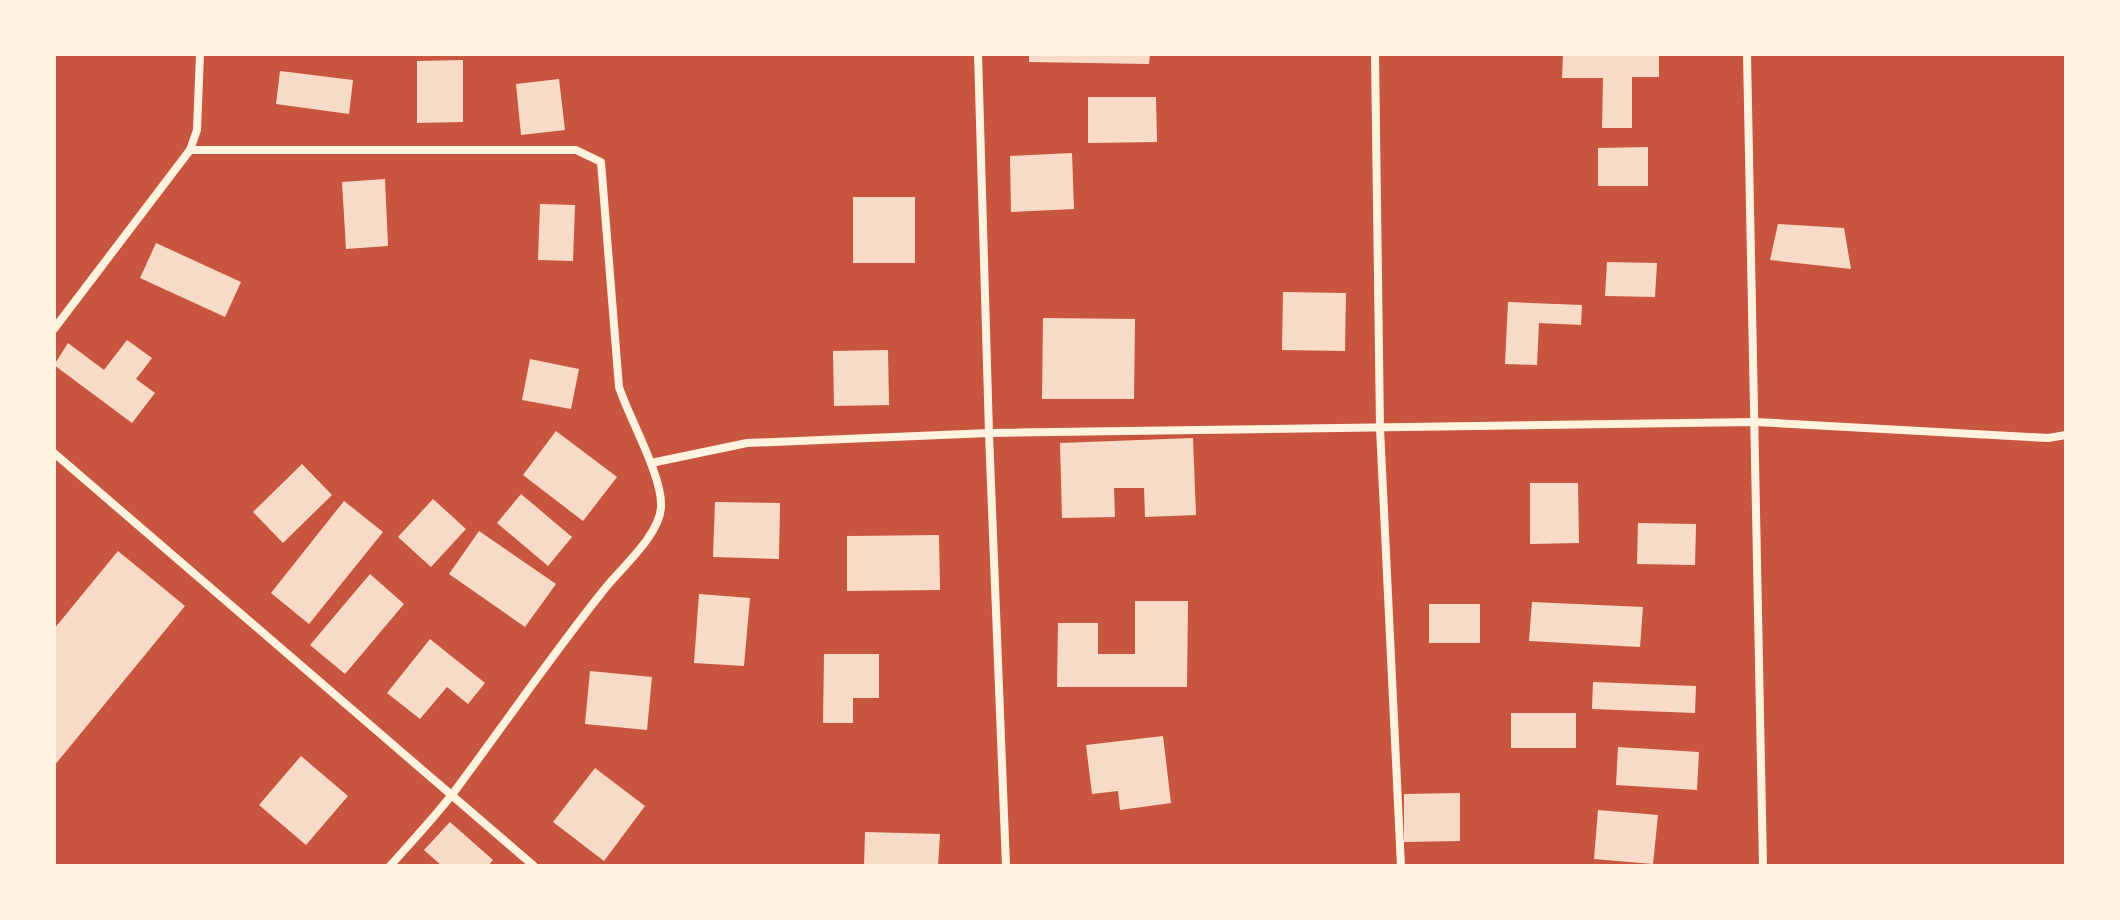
<svg xmlns="http://www.w3.org/2000/svg" width="2120" height="920" font-family="'PT Serif',serif">
<style>
.building{fill:#f7dbc8}
.lines{fill:none;stroke-linecap:round;stroke-linejoin:round}
.minor{stroke:#fff3e0;stroke-width:8}
</style>
<rect width="100%" height="100%" fill="#c8553d"/>
<!-- building -->
<g class="building">
<polygon points="1029,54 1150,54 1149,64 1029,62"/>
<polygon points="1563,54 1659,54 1659,77 1632,77 1632,128 1602,128 1603,78 1562,78"/>
<polygon points="463,60 463,122 417,123 417,61"/>
<polygon points="280,71 353,80 349,114 276,104"/>
<polygon points="559,79 565,130 521,135 516,84"/>
<polygon points="1088,97 1156,97 1157,142 1088,143"/>
<polygon points="1648,147 1648,186 1598,186 1598,148"/>
<polygon points="1072,153 1074,209 1011,212 1010,156"/>
<polygon points="385,179 388,246 346,249 342,182"/>
<rect x="853" y="197" width="62" height="66"/>
<polygon points="540,204 575,205 573,261 538,260"/>
<polygon points="1778,224 1844,228 1851,269 1770,260"/>
<polygon points="156,243 241,282 225,317 140,278"/>
<polygon points="1607,262 1657,263 1655,297 1605,296"/>
<polygon points="1283,292 1346,293 1345,351 1282,350"/>
<polygon points="1508,302 1582,305 1581,325 1539,323 1537,365 1505,364"/>
<polygon points="1043,318 1135,319 1134,399 1042,399"/>
<polygon points="127,340 152,358 136,379 155,393 132,423 54,365 68,343 104,370"/>
<polygon points="888,350 889,405 834,406 833,351"/>
<polygon points="530,359 579,369 571,409 522,400"/>
<polygon points="556,431 617,477 583,521 523,475"/>
<polygon points="1193,438 1196,515 1145,517 1144,488 1114,488 1115,517 1062,518 1060,443"/>
<polygon points="302,464 332,495 283,543 253,512"/>
<polygon points="1530,483 1578,483 1579,543 1530,544"/>
<polygon points="521,494 572,537 548,566 497,523"/>
<polygon points="433,499 466,529 431,567 398,537"/>
<polygon points="344,501 383,532 309,624 271,593"/>
<polygon points="715,502 780,503 779,559 713,557"/>
<polygon points="1638,523 1696,524 1695,565 1637,564"/>
<polygon points="479,531 556,584 525,627 449,574"/>
<polygon points="939,535 940,590 847,591 847,536"/>
<polygon points="118,551 185,606 54,766 54,629"/>
<polygon points="370,574 404,604 345,674 310,645"/>
<polygon points="699,594 750,598 744,666 694,663"/>
<polygon points="1135,601 1188,601 1187,687 1057,687 1058,623 1098,623 1098,654 1135,654"/>
<polygon points="1532,602 1643,607 1640,647 1529,641"/>
<rect x="1429" y="604" width="51" height="39"/>
<polygon points="430,639 485,683 468,704 447,687 420,719 387,693"/>
<polygon points="824,654 879,654 879,698 853,698 853,723 823,723"/>
<polygon points="590,671 652,677 647,730 585,724"/>
<polygon points="1593,682 1696,686 1695,713 1592,709"/>
<rect x="1511" y="713" width="65" height="35"/>
<polygon points="1163,736 1171,803 1120,810 1118,791 1092,794 1086,745"/>
<polygon points="1618,747 1699,752 1697,790 1616,785"/>
<polygon points="301,756 348,796 306,845 259,805"/>
<polygon points="595,768 645,806 604,861 553,822"/>
<polygon points="1460,793 1460,841 1404,842 1404,794"/>
<polygon points="1598,810 1658,815 1653,864 1594,859"/>
<polygon points="450,822 493,860 488,866 442,866 424,850"/>
<polygon points="865,832 940,834 938,866 864,866"/>
</g>
<g class="lines">
<!-- minor -->
<g class="minor">
<polyline points="978,54 989,433 1006,866"/>
<polyline points="1375,54 1380,428 1401,866"/>
<polyline points="1747,54 1763,866"/>
<path d="M190,150h386l25,12 18,225c10,31 44,90 42,120 -1,28 -41,62 -58,84 -52,65 -99,134 -149,201 -20,26 -42,49 -64,74"/>
<polyline points="54,329 190,150 197,130 200,54"/>
<polyline points="54,453 534,866"/>
<polyline points="651,463 747,443 989,433 1755,422 2048,438 2066,435"/>
</g>
</g>
<!-- border -->
<rect width="2120" height="920" fill="none" stroke="#fff3e0" stroke-width="112"/>
</svg>
